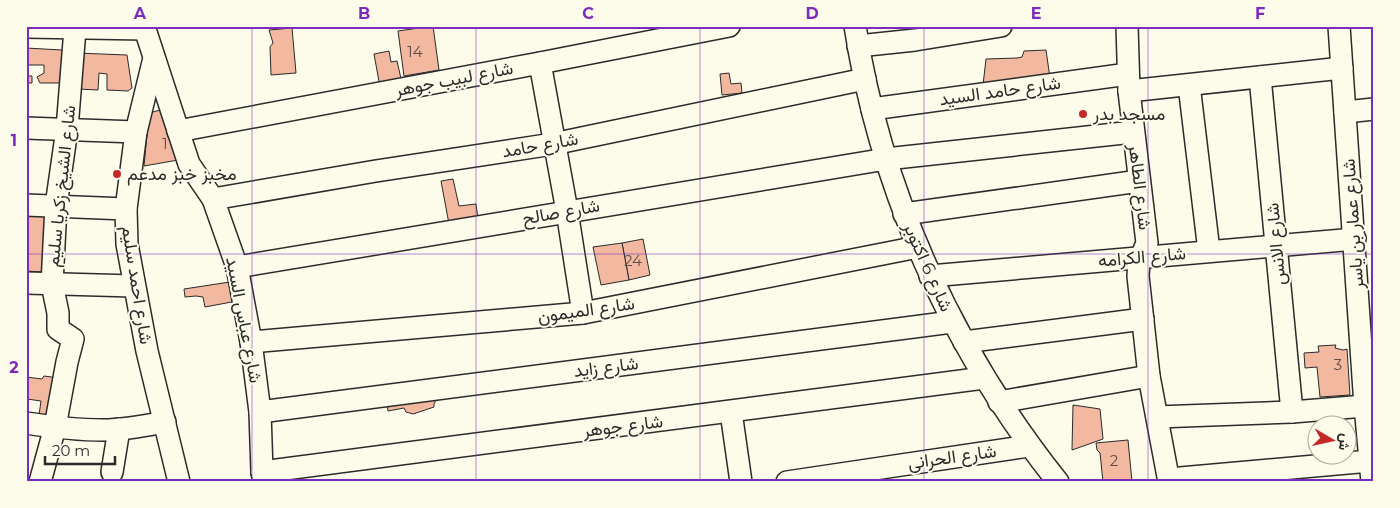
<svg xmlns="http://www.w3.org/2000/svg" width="1400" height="508" font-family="Montserrat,Vazirmatn,sans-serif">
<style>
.building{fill:#f2b8a0;stroke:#2b2b2b}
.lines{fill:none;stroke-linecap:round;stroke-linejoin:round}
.minor-casing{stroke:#2b2b2b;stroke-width:24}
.minor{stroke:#fdfbea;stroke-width:21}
.grid{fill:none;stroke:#7b2cbf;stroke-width:1;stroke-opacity:0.55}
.poi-dot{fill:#c62828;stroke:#fdfbea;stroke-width:2}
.labels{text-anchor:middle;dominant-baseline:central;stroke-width:4;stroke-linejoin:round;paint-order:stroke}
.number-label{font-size:15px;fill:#5d4e48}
.street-label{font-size:18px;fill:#2b2b2b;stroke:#fdfbea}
.poi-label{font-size:18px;fill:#2b2b2b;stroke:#fdfbea;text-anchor:start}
.neatline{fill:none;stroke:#7b2cbf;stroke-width:2}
.grid-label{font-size:16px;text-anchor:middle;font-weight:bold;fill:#7b2cbf}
</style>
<rect width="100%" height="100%" fill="#fdfbea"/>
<!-- building -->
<g class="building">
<polygon points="433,26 439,70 404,76 398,31"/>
<polygon points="292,28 296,73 271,75 270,47 273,43 269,30"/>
<polygon points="26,48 62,50 61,83 40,83 37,77 44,73 44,65 28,65 28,76 32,76 32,83 26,83"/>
<polygon points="1046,50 1050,78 983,85 986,59 1017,58 1022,57 1024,51"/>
<polygon points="389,51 391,62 397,61 402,83 380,87 374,54"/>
<polygon points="76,53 127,55 132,88 128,91 107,90 107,74 99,73 98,90 78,89"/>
<polygon points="729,73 731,84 741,83 742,93 722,95 720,74"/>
<polygon points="168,108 184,159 144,166 149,113"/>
<polygon points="453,179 459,206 476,204 478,219 449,224 441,181"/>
<polygon points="26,205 56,206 42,272 26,271"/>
<polygon points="643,239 650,275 629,280 622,243"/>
<polygon points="622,243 629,280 601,285 593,247"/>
<polygon points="230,282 237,301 205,307 203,297 196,296 185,297 184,289"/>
<polygon points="1336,345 1335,348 1343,350 1347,349 1350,395 1320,397 1317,367 1305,368 1304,353 1319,352 1318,346"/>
<polygon points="44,376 59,378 54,417 39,415 41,401 27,399 26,403 26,377 42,379"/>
<polygon points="386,396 437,398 434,404 434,407 413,414 406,412 404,408 388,411"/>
<polygon points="1073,405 1100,409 1103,439 1072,450"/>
<polygon points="1128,440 1132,482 1103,482 1100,453 1097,450 1096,443"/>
</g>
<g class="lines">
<defs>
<g id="minor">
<polyline points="144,26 189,164 213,199 237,267 251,342 260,412 262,472 264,482"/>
<path d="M855,26c26,167 98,324 203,456"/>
<polyline points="1127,26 1129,91 1147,243 1139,262 1138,276 1149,376 1169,482"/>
<polyline points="1339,26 1365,406 1372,482"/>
<polyline points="26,27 145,29"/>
<polyline points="858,46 915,40 1001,26"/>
<polyline points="154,58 136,132 126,209 127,244 147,351 179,482"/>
<polyline points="540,63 567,211 583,313"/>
<polyline points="1260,77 1292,412"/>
<polyline points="1189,85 1209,251"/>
<polyline points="1129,91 1342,68"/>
<polyline points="872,109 1128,74"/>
<polyline points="1345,112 1374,109"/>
<polyline points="26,128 136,132"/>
<polyline points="178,131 540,63 729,26"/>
<polyline points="213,199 376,171 553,144 865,79"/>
<polyline points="26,205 126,209"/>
<polyline points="904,214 1139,181"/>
<polyline points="237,267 886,159 1133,132"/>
<polyline points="930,276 1355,239"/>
<polyline points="26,283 134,286"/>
<polyline points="251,342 583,313 918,247"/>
<polyline points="964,342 1143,319"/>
<polyline points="999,402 1149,376"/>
<polyline points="260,412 952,322"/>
<polyline points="731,412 741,482"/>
<polyline points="1157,417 1292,412 1365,406"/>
<path d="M26,423c26,4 51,7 77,7 21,0 41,-4 62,-8"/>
<polyline points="112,472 119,429"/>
<polyline points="262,472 984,378"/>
<polyline points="1169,479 1370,461"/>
<polyline points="40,482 55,427 67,362 73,339 58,329 58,313 52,284 56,206 67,129 75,29"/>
<polyline points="787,482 1029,446"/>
</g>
</defs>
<!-- minor casing -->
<use href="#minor" class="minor-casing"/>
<!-- minor -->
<use href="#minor" class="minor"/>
</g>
<!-- grid -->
<path class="grid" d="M252,26v456M476,26v456M700,26v456M924,26v456M1148,26v456M26,254h1348"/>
<!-- markers -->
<g class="poi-dot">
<circle cx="1083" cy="114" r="5"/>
<circle cx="117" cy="174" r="5"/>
</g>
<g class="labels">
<!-- number labels -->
<g class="number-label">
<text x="415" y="51">14</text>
<text x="165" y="143">1</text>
<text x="633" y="260">24</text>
<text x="1338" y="364">3</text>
<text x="1114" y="460">2</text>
</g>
<!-- street labels -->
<g class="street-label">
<text transform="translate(454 79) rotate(-11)">شارع لبيب جوهر</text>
<text transform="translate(1000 91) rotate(-8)">شارع حامد السيد</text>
<text transform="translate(540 145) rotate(-10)">شارع حامد</text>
<text transform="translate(61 186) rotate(-84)">شارع الشيخ زكريا سليم</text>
<text transform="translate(1140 187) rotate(83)">شارع الطاهر</text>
<text transform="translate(561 212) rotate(-10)">شارع صالح</text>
<text transform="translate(1353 224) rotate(-94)">شارع عمار بن ياسر</text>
<text transform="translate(1276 244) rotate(-95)">شارع الانس</text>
<text transform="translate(1142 257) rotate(-5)">شارع الكرامه</text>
<text transform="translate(928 267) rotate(66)">شارع 6 اكتوبر</text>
<text transform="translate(137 285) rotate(81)">شارع احمد سليم</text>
<text transform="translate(586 310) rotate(-8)">شارع الميمون</text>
<text transform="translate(244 320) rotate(79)">شارع عباس السيد</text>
<text transform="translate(606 367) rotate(-7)">شارع زايد</text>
<text transform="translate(623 426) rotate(-7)">شارع جوهر</text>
<text transform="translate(952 457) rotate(-8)">شارع الحرانى</text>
</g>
<!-- poi labels -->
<g class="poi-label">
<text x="1093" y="114">مسجد بدر</text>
<text x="127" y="174">مخبز خبز مدعم</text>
</g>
</g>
<!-- border -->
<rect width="1400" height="508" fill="none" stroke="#fdfbea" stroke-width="55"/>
<!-- north arrow -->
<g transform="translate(1332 440) rotate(99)"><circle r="24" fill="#fdfbea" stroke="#a9a89e"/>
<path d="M0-4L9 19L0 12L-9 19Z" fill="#c62828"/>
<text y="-8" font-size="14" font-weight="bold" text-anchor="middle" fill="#2b2b2b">ش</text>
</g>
<!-- scale -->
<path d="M45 456v8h70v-8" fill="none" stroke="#2b2b2b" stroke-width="2.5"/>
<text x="52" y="456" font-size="15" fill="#2b2b2b" stroke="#fdfbea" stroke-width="4" paint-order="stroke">20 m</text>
<rect x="28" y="28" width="1344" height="452" class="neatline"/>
<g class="grid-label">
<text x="140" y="19">A</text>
<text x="364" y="19">B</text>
<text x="588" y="19">C</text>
<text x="812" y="19">D</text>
<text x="1036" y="19">E</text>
<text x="1260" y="19">F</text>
<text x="14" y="146">1</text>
<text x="14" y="373">2</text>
</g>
</svg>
